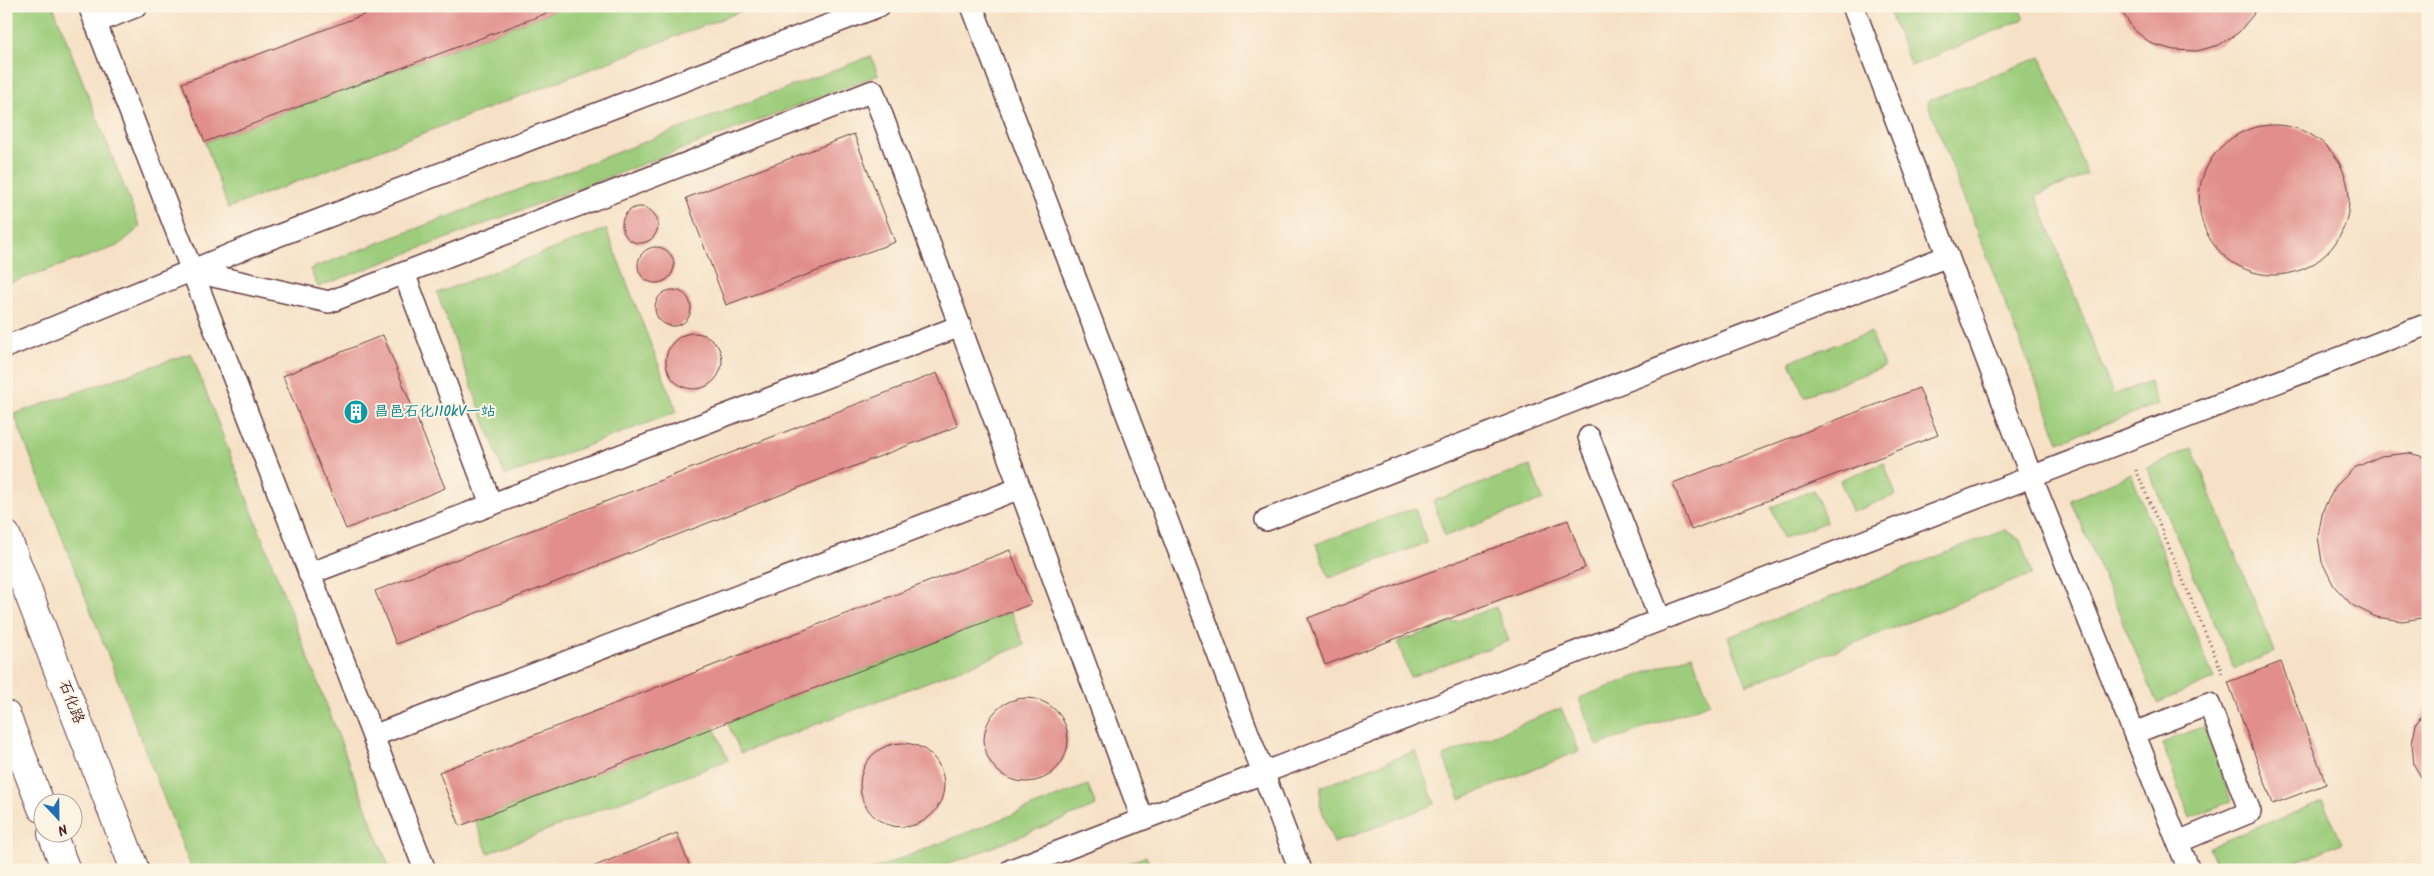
<svg xmlns="http://www.w3.org/2000/svg" width="2434" height="876" font-family="Kalam,'LXGW WenKai TC',sans-serif">
<style>
.green{fill:#9dcd7c;stroke:#747654}
.building{fill:#e18e8c}
.lines{fill:none;stroke-linecap:round;stroke-linejoin:round}
.service-casing{stroke:#643c42;stroke-width:24}
.secondary-casing{stroke:#643c42;stroke-width:30}
.path{stroke:#643c42;stroke-width:3;stroke-dasharray:1 4;stroke-linecap:butt}
.service{stroke:#fff;stroke-width:21}
.secondary{stroke:#fff;stroke-width:28}
.labels{text-anchor:middle;dominant-baseline:central;stroke-width:4;stroke-linejoin:round;paint-order:stroke}
.culture-label{font-size:15px;fill:#0d838f;stroke:#fcf5e5;text-anchor:start}
.street-label{font-size:15px;fill:#4a1f2b;stroke:#fcf5e5}
</style>
<rect width="100%" height="100%" fill="#fcf5e5"/>
<filter id="ink" filterUnits="userSpaceOnUse"><feTurbulence type="fractalNoise" baseFrequency=".02" numOctaves="2"/><feDisplacementMap in="SourceGraphic" scale="10" xChannelSelector="R" yChannelSelector="G"/><feConvolveMatrix kernelMatrix="1 2 1 2 8 2 1 2 1" color-interpolation-filters="sRGB"/></filter>
<filter id="wash" filterUnits="userSpaceOnUse"><feTurbulence type="fractalNoise" baseFrequency=".0096" numOctaves="4" result="noise"/><feDisplacementMap in="SourceGraphic" scale="20" xChannelSelector="R" yChannelSelector="G"/><feGaussianBlur stdDeviation="1.12" result="paint"/><feColorMatrix in="noise" values="0 0 0 0 0 0 0 0 0 0 0 0 0 0 0 0 0 1.4 0 .05"/><feComposite in="paint" operator="in"/></filter>
<g filter="url(#wash)">
<rect width="100%" height="100%" fill="#f6e1c6"/>
<!-- green -->
<g class="green">
<polygon points="6,6 53,6 140,227 118,246 6,284"/>
<polygon points="567,6 755,6 228,208 205,142"/>
<polygon points="1887,6 2018,6 2024,19 1911,66"/>
<polygon points="871,56 878,75 318,287 310,269"/>
<polygon points="2041,57 2087,175 2036,195 2113,395 2149,382 2158,404 2059,442 1927,101"/>
<polygon points="606,229 677,412 505,476 437,293"/>
<polygon points="1871,332 1884,367 1804,396 1790,361"/>
<polygon points="191,353 390,870 192,870 14,414"/>
<polygon points="2192,448 2275,652 2234,668 2147,468"/>
<polygon points="1884,463 1896,495 1852,512 1840,480"/>
<polygon points="1530,466 1543,500 1445,536 1433,501"/>
<polygon points="2131,474 2214,679 2157,703 2071,500"/>
<polygon points="1814,490 1827,522 1783,538 1771,507"/>
<polygon points="1415,508 1427,543 1329,578 1316,544"/>
<polygon points="2005,530 2020,540 2032,574 1747,685 1728,637"/>
<polygon points="1496,607 1509,641 1410,677 1398,642"/>
<polygon points="1011,612 1024,645 741,753 727,722"/>
<polygon points="1692,655 1710,703 1597,746 1579,698"/>
<polygon points="1561,708 1579,751 1460,799 1443,756"/>
<polygon points="2204,726 2231,801 2190,818 2162,743"/>
<polygon points="714,727 728,760 488,853 475,820"/>
<polygon points="1415,751 1435,804 1334,843 1320,805 1321,787"/>
<polygon points="1088,785 1096,806 935,870 872,870"/>
<polygon points="2323,801 2342,843 2276,870 2219,870 2209,847"/>
<polygon points="1146,856 1153,870 1113,870"/>
</g>
<g id="blocks">
<!-- building -->
<g class="building">
<polygon points="387,6 566,6 205,142 182,83"/>
<polygon points="2118,6 2256,6 2253,15 2238,33 2219,45 2197,51 2174,50 2152,44 2134,30"/>
<circle cx="2274" cy="200" r="75"/>
<polygon points="854,134 895,242 726,305 686,198"/>
<circle cx="640" cy="225" r="18"/>
<circle cx="656" cy="265" r="18"/>
<circle cx="673" cy="308" r="18"/>
<circle cx="694" cy="361" r="28"/>
<polygon points="383,335 445,488 346,529 283,376"/>
<polygon points="937,373 958,426 396,644 375,591"/>
<polygon points="1919,388 1938,435 1691,530 1673,483"/>
<polygon points="2409,453 2428,458 2428,617 2402,621 2376,617 2352,605 2334,586 2322,562 2318,536 2323,510 2335,487 2354,468 2381,456"/>
<polygon points="1568,520 1585,568 1325,665 1308,618"/>
<polygon points="1010,550 1031,604 460,826 439,772"/>
<polygon points="2281,662 2326,784 2273,804 2228,682"/>
<circle cx="1026" cy="740" r="42"/>
<polygon points="2428,705 2428,789 2414,765 2412,744 2416,724"/>
<circle cx="902" cy="785" r="42"/>
<polygon points="677,833 691,870 585,870"/>
</g>
</g>
</g>
<g filter="url(#ink)">
<use href="#blocks" fill-opacity="0" stroke="#643c42" stroke-width="1"/>
<g class="lines">
<defs>
<g id="service">
<polyline points="89,6 425,870"/>
<polyline points="972,6 1300,870"/>
<polyline points="1853,6 2031,476 2189,870"/>
<polyline points="95,23 137,6"/>
<polyline points="191,271 329,302 873,91 1142,818"/>
<polyline points="404,273 491,504"/>
<polyline points="6,347 251,246 879,6"/>
<polyline points="1589,437 1660,619"/>
<polyline points="1266,520 1948,256"/>
<polyline points="309,574 960,326"/>
<polyline points="2134,733 2209,704 2250,812 2178,842"/>
<polyline points="373,736 1020,488"/>
<polyline points="1011,870 2428,324"/>
</g>
<g id="secondary">
<polyline points="6,535 135,870"/>
<polyline points="6,715 42,808"/>
<polyline points="52,834 66,870"/>
</g>
</defs>
<!-- service casing -->
<use href="#service" class="service-casing"/>
<!-- secondary casing -->
<use href="#secondary" class="secondary-casing"/>
<!-- path -->
<polyline class="path" points="2136,470 2222,672 2221,676"/>
<!-- service -->
<use href="#service" class="service"/>
<!-- secondary -->
<use href="#secondary" class="secondary"/>
</g>
</g>
<!-- icons -->
<defs>
<symbol id="building-disc" viewBox="-11 -11 22 22"><circle r="9.5" fill="#0f9aa8" stroke="#fcf5e5"/><path d="M-4-6H4V6H1V3H-1V6H-4ZM-2.5-4.3h1.7v1.8h-1.7ZM.8-4.3h1.7v1.8H.8ZM-2.5-1h1.7V.8h-1.7ZM.8-1h1.7V.8H.8Z" fill="#fff"/></symbol>
</defs>
<g fill-rule="evenodd">
<use href="#building-disc" x="342" y="398" width="28" height="28"/>
</g>
<g class="labels">
<!-- culture labels -->
<g class="culture-label">
<text x="374" y="412">昌邑石化110kV一站</text>
</g>
<!-- street labels -->
<g class="street-label">
<text transform="translate(71 702) rotate(69)">石化路</text>
</g>
</g>
<!-- margin -->
<rect width="2434" height="876" fill="none" stroke="#fcf5e5" stroke-width="25"/>
<!-- north arrow -->
<g transform="translate(58 818) rotate(158)"><circle r="24" fill="#fcf5e5" stroke="#b59f9b"/>
<path d="M0-4L9 19L0 12L-9 19Z" fill="#1f6fb2"/>
<text y="-8" font-size="14" font-weight="bold" text-anchor="middle" fill="#4a1f2b">N</text>
</g>
</svg>
